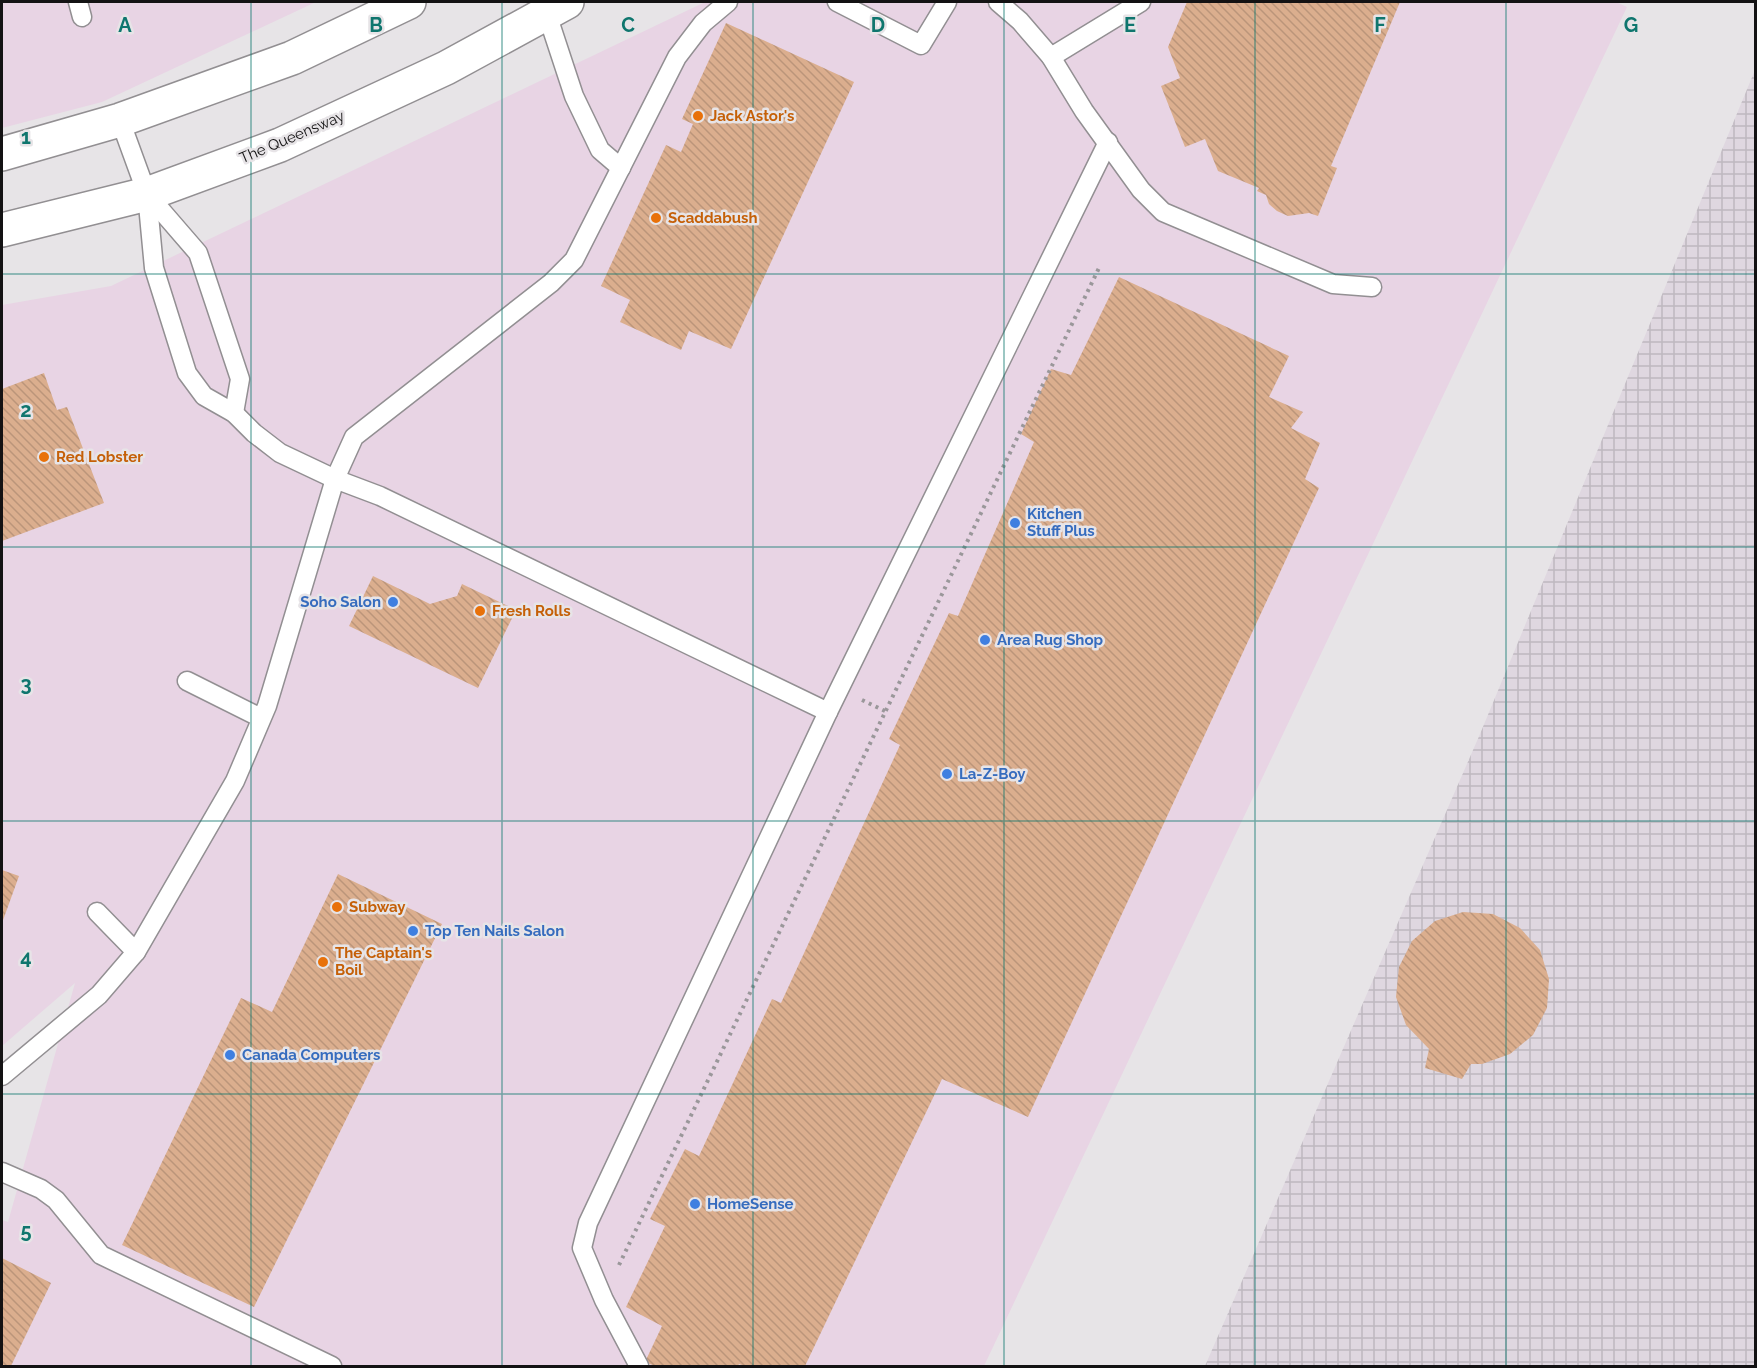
<svg xmlns="http://www.w3.org/2000/svg" width="1757" height="1368" font-family="Raleway,sans-serif">
<style>
.commercial{fill:#e8d4e4}
.industrial{fill:url(#industrial-grid)}
.building{fill:url(#building-back-hatch)}
.lines{fill:none;stroke-linecap:round;stroke-linejoin:round}
.lane-casing{stroke:#928f92;stroke-width:21}
.secondary-casing{stroke:#928f92;stroke-width:36}
.path{stroke:#9a979a;stroke-width:4;stroke-dasharray:3 4.5;stroke-linecap:butt}
.lane{stroke:#fff;stroke-width:18}
.secondary{stroke:#fff;stroke-width:33}
.grid{fill:none;stroke:#0f766e;stroke-width:1.5;stroke-opacity:0.55}
.food-dot{fill:#e8710a;stroke:#e7e4e7;stroke-width:2}
.shop-dot{fill:#3f7fe0;stroke:#e7e4e7;stroke-width:2}
.labels{text-anchor:middle;dominant-baseline:central;stroke-width:5;stroke-linejoin:round;paint-order:stroke}
.food-label{font-size:15px;font-weight:bold;fill:#c56008;stroke:#e7e4e7;text-anchor:start}
.street-label{font-size:15px;fill:#131213;stroke:#e7e4e7}
.shop-label{font-size:15px;font-weight:bold;fill:#366cbe;stroke:#e7e4e7;text-anchor:start}
.grid-label{font-size:20px;text-anchor:middle;font-weight:bold;fill:#0f766e;stroke:#e7e4e7;stroke-width:5;stroke-linejoin:round;paint-order:stroke}
</style>
<defs>
<pattern id="industrial-grid" width="8" height="8" patternUnits="userSpaceOnUse" patternTransform="scale(1.5)"><rect width="8" height="8" fill="#dfd7e0"/><path d="M0 4h8M4 0v8" fill="none" stroke="#beb8bf"/></pattern>
<pattern id="building-back-hatch" width="6" height="6" patternUnits="userSpaceOnUse" patternTransform="scale(1.5)"><rect width="6" height="6" fill="#dbae8e"/><path d="M-1 5l2 2M0 0l6 6M5-1l2 2" fill="none" stroke="#bb957a"/></pattern>
</defs>
<rect width="100%" height="100%" fill="#e7e4e7"/>
<!-- commercial -->
<g class="commercial">
<polygon points="2,2 316,2 102,102 2,128"/>
<polygon points="705,2 1616,2 1627,7 984,1366 2,1366 2,1220 8,1222 75,983 2,1046 2,305 111,286"/>
</g>
<!-- industrial -->
<polygon class="industrial" points="1755,70 1755,1366 1205,1366 1480,734"/>
<!-- building -->
<g class="building">
<polygon points="1187,2 1400,2 1331,166 1337,168 1318,216 1309,213 1288,216 1277,211 1269,204 1266,195 1257,191 1259,188 1218,171 1205,139 1185,147 1161,86 1180,78 1168,47"/>
<polygon points="726,23 854,82 731,349 689,331 681,350 620,322 630,300 601,286 666,145 681,152 693,124 682,119"/>
<polygon points="1119,277 1289,356 1269,397 1303,412 1291,428 1320,443 1305,479 1319,488 1028,1117 942,1079 805,1366 744,1366 739,1364 738,1366 655,1366 645,1362 662,1326 626,1307 665,1226 650,1219 685,1149 699,1156 772,999 781,1003 900,745 889,739 949,613 958,616 1034,442 1021,434 1051,369 1071,375"/>
<polygon points="44,373 57,410 67,407 104,503 2,541 2,389"/>
<polygon points="373,576 430,604 457,596 462,584 516,610 478,688 349,626"/>
<polygon points="2,870 19,876 2,923"/>
<polygon points="338,874 442,924 254,1307 122,1245 241,998 272,1012"/>
<polygon points="1463,912 1493,914 1520,928 1540,950 1549,979 1547,1008 1533,1035 1510,1054 1482,1064 1471,1064 1462,1079 1425,1068 1429,1049 1406,1025 1396,997 1399,967 1412,941 1435,921"/>
<polygon points="2,1258 51,1283 11,1366 2,1366"/>
</g>
<g class="lines">
<defs>
<g id="lane">
<polyline points="78,2 82,17"/>
<polyline points="837,2 921,45 947,2"/>
<polyline points="998,2 1020,21 1051,57 1084,111 1141,190 1163,212 1333,284 1372,287"/>
<polyline points="547,14 574,96 600,150 621,168"/>
<polyline points="1051,57 1141,2"/>
<polyline points="120,120 147,194 154,268 187,373 204,396 234,413 254,433 280,453 335,479 380,496 828,712"/>
<polyline points="147,194 198,253 240,379 234,413"/>
<polyline points="187,681 261,718"/>
<polyline points="97,912 136,952"/>
<polyline points="2,1076 99,995 136,952 235,781 267,706 335,479 354,437 551,283 574,260 677,57 703,23 728,2"/>
<polyline points="2,1172 41,1189 56,1200 101,1255 332,1366"/>
<polyline points="639,1366 604,1300 582,1248 588,1223 828,712 1108,142"/>
</g>
<g id="secondary">
<polyline points="2,154 120,120 292,58 409,2"/>
<polyline points="2,230 147,194 280,145 446,68 567,2"/>
</g>
</defs>
<!-- lane casing -->
<use href="#lane" class="lane-casing"/>
<!-- secondary casing -->
<use href="#secondary" class="secondary-casing"/>
<!-- path -->
<g class="path">
<polyline points="862,700 885,711"/>
<polyline points="619,1265 1099,268"/>
</g>
<!-- lane -->
<use href="#lane" class="lane"/>
<!-- secondary -->
<use href="#secondary" class="secondary"/>
</g>
<!-- grid -->
<path class="grid" d="M251,2v1364M502,2v1364M753,2v1364M1004,2v1364M1255,2v1364M1506,2v1364M2,274h1754M2,547h1754M2,821h1754M2,1094h1754"/>
<!-- markers -->
<g class="food-dot">
<circle cx="698" cy="116" r="6"/>
<circle cx="656" cy="218" r="6"/>
<circle cx="44" cy="457" r="6"/>
<circle cx="480" cy="611" r="6"/>
<circle cx="337" cy="907" r="6"/>
<circle cx="323" cy="962" r="6"/>
</g>
<g class="shop-dot">
<circle cx="1015" cy="523" r="6"/>
<circle cx="393" cy="602" r="6"/>
<circle cx="985" cy="640" r="6"/>
<circle cx="947" cy="774" r="6"/>
<circle cx="413" cy="931" r="6"/>
<circle cx="230" cy="1055" r="6"/>
<circle cx="695" cy="1204" r="6"/>
</g>
<g class="labels">
<!-- food labels -->
<g class="food-label">
<text x="710" y="116">Jack Astor's</text>
<text x="668" y="218">Scaddabush</text>
<text x="56" y="457">Red Lobster</text>
<text x="492" y="611">Fresh Rolls</text>
<text x="349" y="907">Subway</text>
<text x="335" y="953">The Captain's<tspan x="335" dy="17">Boil</tspan></text>
</g>
<!-- street labels -->
<g class="street-label">
<text transform="translate(292 137) rotate(-23)">The Queensway</text>
</g>
<!-- shop labels -->
<g class="shop-label">
<text x="1027" y="514">Kitchen<tspan x="1027" dy="17">Stuff Plus</tspan></text>
<text x="381" y="602" text-anchor="end">Soho Salon</text>
<text x="997" y="640">Area Rug Shop</text>
<text x="959" y="774">La-Z-Boy</text>
<text x="425" y="931">Top Ten Nails Salon</text>
<text x="242" y="1055">Canada Computers</text>
<text x="707" y="1204">HomeSense</text>
</g>
</g>
<g class="grid-label">
<text x="125" y="32">A</text>
<text x="376" y="32">B</text>
<text x="628" y="32">C</text>
<text x="878" y="32">D</text>
<text x="1130" y="32">E</text>
<text x="1380" y="32">F</text>
<text x="1631" y="32">G</text>
<text x="26" y="144">1</text>
<text x="26" y="417">2</text>
<text x="26" y="691">3</text>
<text x="26" y="964">4</text>
<text x="26" y="1238">5</text>
</g>
<!-- border -->
<rect width="1757" height="1368" fill="none" stroke="#131213" stroke-width="6"/>
</svg>
